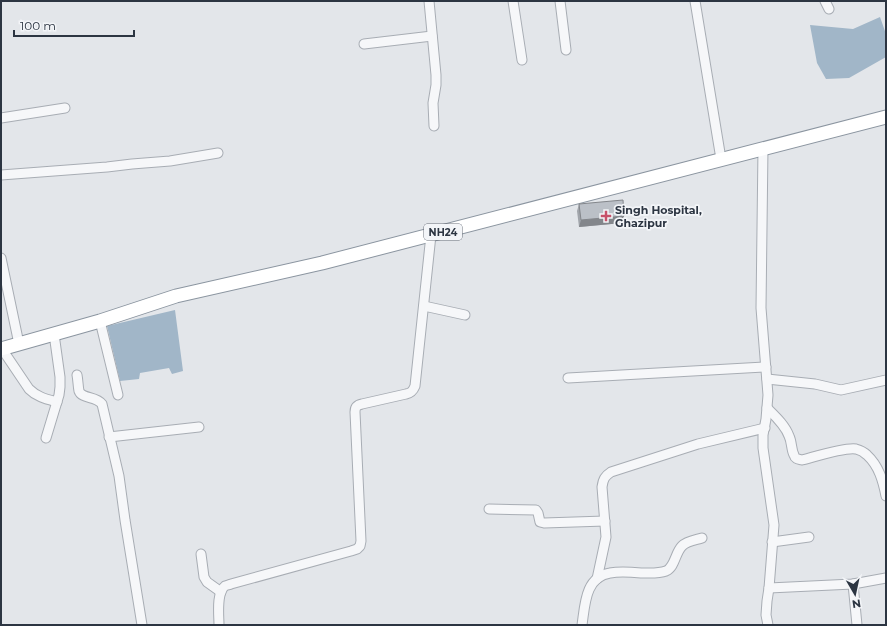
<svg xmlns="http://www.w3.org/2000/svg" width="887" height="626" font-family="Montserrat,sans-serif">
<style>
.water{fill:#a1b6c8}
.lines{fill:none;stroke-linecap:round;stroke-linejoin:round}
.minor-casing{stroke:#a8adb4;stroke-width:11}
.highway-casing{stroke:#8b95a0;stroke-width:15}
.minor{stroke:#f6f7f9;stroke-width:9}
.highway{stroke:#fff;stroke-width:13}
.wall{fill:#a1a5ab}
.shaded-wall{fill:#83868b}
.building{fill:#bbc0c7;stroke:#83868b}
.poi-dot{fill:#c75169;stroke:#f3f5f8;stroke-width:1.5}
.labels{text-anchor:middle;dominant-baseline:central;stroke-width:3.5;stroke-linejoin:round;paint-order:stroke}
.shield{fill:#f3f5f8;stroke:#686f79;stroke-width:1}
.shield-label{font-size:10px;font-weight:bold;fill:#2c3542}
.poi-label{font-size:11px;font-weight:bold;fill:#2c3542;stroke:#f3f5f8;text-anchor:start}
</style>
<rect width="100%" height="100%" fill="#e3e6ea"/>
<!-- water -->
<g class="water">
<polygon points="880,17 886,34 886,57 849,78 826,79 817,63 810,25 853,29"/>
<polygon points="175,310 183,371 172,374 169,368 140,373 139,379 120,381 107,326"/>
</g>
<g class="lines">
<defs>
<g id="minor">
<polyline points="429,1 436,75 436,85 433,103 434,126"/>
<polyline points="513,1 522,60"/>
<polyline points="560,1 566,50"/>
<polyline points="695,1 721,159"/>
<polyline points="825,1 829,9"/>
<polyline points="364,44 432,36"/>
<polyline points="1,118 65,108"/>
<polyline points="763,148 761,308 768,395 766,419 763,435 763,448 774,525 769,588 767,601 766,615 768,625"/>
<polyline points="1,175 107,167 132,164 170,161 218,153"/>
<polyline points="1,258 19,344"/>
<polyline points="424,306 465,315"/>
<polyline points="100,321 118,395"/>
<path d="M2,349l27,40c8,8 17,10 28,13"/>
<path d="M77,375c1,5 1,11 2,16 3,8 17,5 23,13l17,72 6,44 17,105"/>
<polyline points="568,378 766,367"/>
<polyline points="767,379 815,384 841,390 886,380"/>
<path d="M767,408c8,8 18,17 22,28 3,6 2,13 5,19 1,4 4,4 8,5 12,-3 43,-13 54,-11 4,1 8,3 11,6 12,11 16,26 19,41"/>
<polyline points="109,437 199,427"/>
<polyline points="46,438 59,395 60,387 60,377 54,334"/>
<polyline points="489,509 536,510 538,513 540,522 544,523 605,521"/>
<polyline points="772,542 809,537"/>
<polyline points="201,554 204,577 207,582 221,592"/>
<path d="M597,579l9,-42 -4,-50c1,-8 3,-11 9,-15l87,-28 67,-16"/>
<polyline points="853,584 857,625"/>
<polyline points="769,588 853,584 886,578"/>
<path d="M219,625c0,-10 -3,-32 6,-39 2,-1 4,-1 6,-2l120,-33 6,-2 3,-3 1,-5 -6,-129c0,-5 2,-7 7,-8l44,-10c5,-1 7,-3 9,-8l16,-151"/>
<path d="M582,625c3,-20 3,-48 28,-52 10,-2 21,-1 31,0 8,0 17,1 25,-2 9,-4 9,-18 16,-25 5,-5 14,-6 20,-8"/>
</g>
<polyline id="highway" points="1,349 100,321 176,296 322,263 886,117"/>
</defs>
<!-- minor casing -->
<use href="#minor" class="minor-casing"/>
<!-- highway casing -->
<use href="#highway" class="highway-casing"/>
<!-- minor -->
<use href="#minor" class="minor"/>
<!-- highway -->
<use href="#highway" class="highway"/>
</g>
<!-- wall -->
<polygon class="wall" points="579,204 624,216 622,223 579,227 577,211"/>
<!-- shaded-wall -->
<polygon class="shaded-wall" points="624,216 622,223 579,227 581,220"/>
<!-- building -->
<polygon class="building" points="623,200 624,216 581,220 579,204"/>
<!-- markers -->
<path class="poi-dot" d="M604 210h4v4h4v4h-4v4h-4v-4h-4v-4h4z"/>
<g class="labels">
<!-- shield labels -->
<rect class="shield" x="424" y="224" width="38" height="16" rx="3"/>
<g class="shield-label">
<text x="443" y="232">NH24</text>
</g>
<!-- poi labels -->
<g class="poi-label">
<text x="615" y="210">Singh Hospital,<tspan x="615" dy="13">Ghazipur</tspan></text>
</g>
</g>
<!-- border -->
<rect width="887" height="626" fill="none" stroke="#2c3542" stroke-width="4"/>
<!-- north arrow -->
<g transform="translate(855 594) rotate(171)" stroke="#f3f5f8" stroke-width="3" paint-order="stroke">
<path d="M0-3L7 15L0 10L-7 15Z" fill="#2c3542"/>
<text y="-6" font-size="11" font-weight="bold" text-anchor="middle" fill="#2c3542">N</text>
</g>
<!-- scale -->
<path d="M14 30v6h120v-6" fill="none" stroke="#2c3542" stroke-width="2"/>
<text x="20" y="30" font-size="12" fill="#2c3542" stroke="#f3f5f8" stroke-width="3" paint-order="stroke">100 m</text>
</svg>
